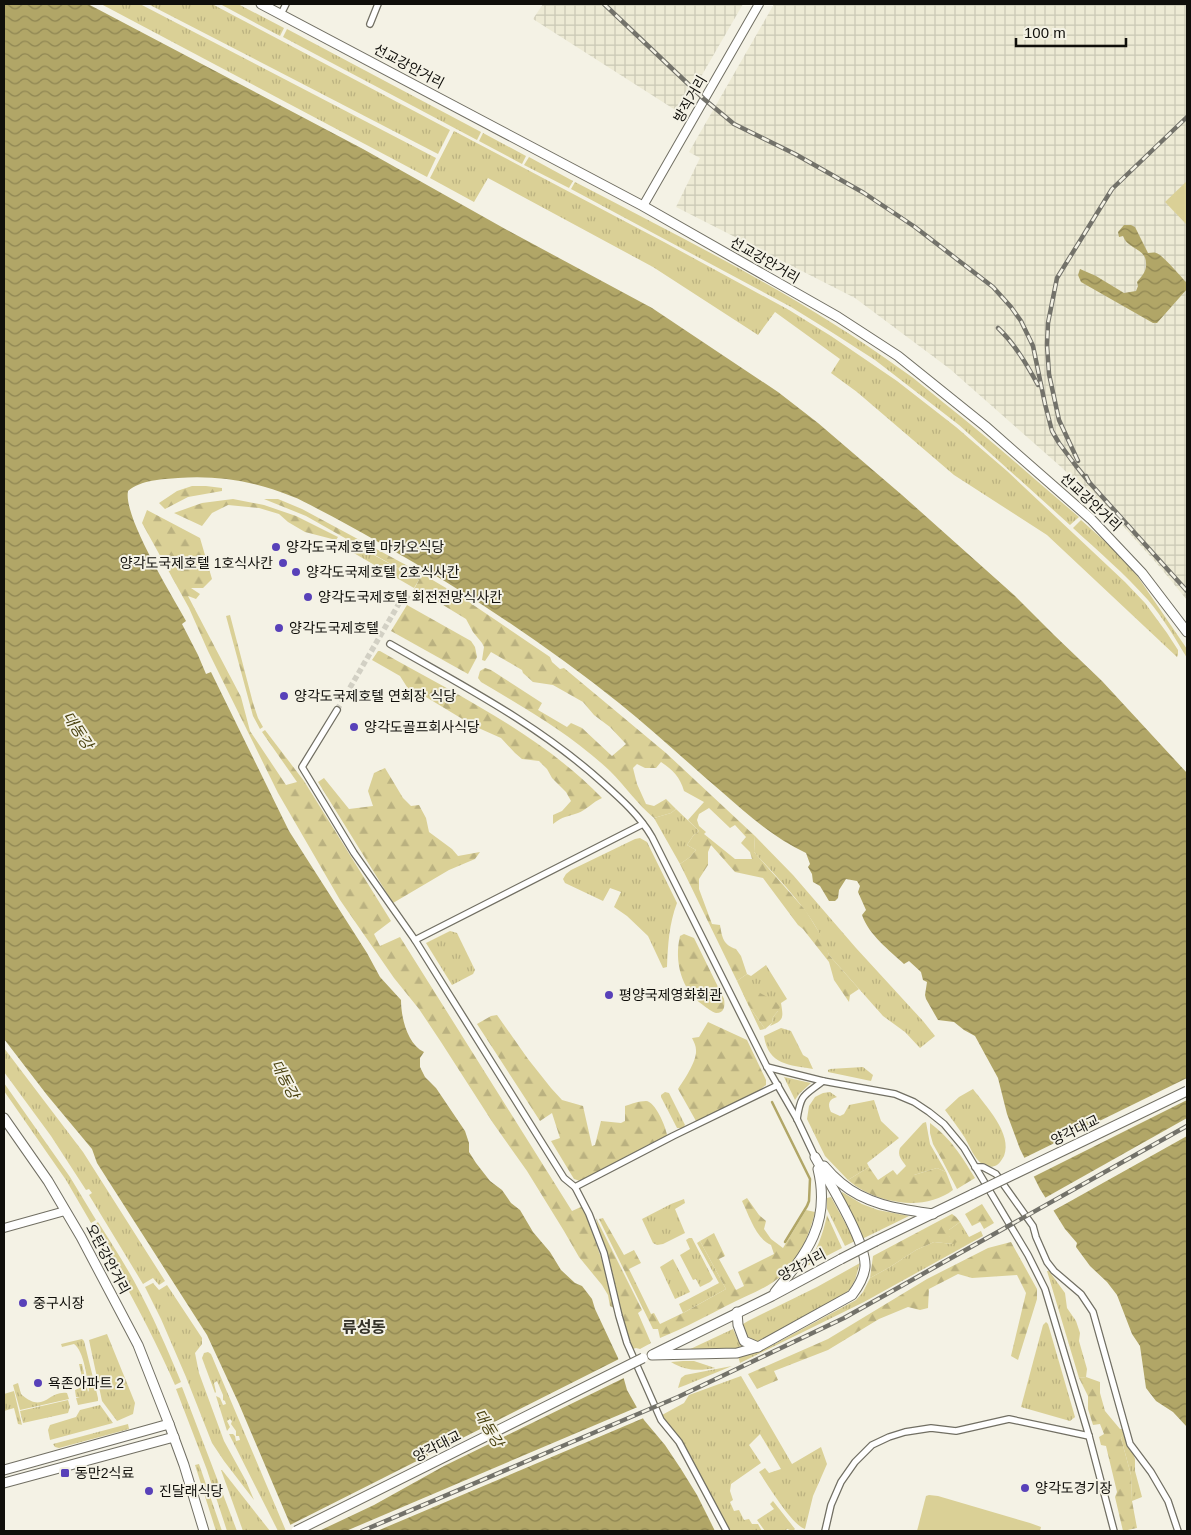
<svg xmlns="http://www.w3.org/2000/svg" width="1191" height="1535" font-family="Arial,'Noto Sans KR',sans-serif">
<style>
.industrial{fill:url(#industrial-grid)}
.grass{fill:url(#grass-tufts)}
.forest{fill:url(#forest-firs);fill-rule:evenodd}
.pitch{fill:#dad096}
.water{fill:url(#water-waves)}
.pier{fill:#f4f2e5}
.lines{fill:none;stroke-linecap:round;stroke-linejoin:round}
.stream{stroke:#b1a667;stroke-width:2.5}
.minor-tunnel{stroke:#d2d0c4;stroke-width:5.5;stroke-dasharray:5.5 3;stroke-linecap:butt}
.minor-casing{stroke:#716f63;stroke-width:8}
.tertiary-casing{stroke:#716f63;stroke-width:10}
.secondary-casing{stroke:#716f63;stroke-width:11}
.primary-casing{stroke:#716f63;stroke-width:11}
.minor{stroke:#fff;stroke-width:5.5}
.tertiary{stroke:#fff;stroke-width:8}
.secondary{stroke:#fff;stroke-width:9}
.primary{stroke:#fff;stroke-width:9}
.rail-casing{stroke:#73726a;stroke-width:4.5}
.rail{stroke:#f4f2e5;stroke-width:2.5;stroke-dasharray:8;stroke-linecap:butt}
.primary-bridge-casing{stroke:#716f63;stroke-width:11;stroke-linecap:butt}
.primary-bridge{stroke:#fff;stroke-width:9}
.poi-dot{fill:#5841b9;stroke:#f4f2e5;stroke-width:2}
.labels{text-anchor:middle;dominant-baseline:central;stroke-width:4;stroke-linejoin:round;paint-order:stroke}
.street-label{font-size:14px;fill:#100f0b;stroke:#f4f2e5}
.poi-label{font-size:14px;fill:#100f0b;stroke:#f4f2e5;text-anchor:start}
.water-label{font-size:15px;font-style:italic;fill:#49410e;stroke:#f4f2e5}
.quarter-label{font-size:16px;font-weight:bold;fill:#343228;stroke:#f4f2e5}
</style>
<defs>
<pattern id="industrial-grid" width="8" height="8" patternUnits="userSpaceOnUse" patternTransform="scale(1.25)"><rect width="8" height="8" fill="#edead4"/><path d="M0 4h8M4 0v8" fill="none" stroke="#cac8b5"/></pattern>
<pattern id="grass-tufts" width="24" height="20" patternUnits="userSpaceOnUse" patternTransform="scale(1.25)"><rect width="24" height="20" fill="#dad096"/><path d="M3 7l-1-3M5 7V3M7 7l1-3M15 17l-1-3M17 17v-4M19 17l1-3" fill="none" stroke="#bab180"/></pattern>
<pattern id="forest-firs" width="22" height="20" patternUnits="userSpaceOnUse" patternTransform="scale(1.25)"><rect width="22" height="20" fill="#dad096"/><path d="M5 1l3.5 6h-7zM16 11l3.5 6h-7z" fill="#bab180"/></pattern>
<pattern id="water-waves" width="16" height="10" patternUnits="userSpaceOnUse" patternTransform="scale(1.25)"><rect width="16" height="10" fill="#b1a667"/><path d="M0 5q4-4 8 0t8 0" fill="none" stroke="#8f8653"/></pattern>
</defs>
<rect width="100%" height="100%" fill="#f4f2e5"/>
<!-- industrial -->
<g class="industrial">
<polygon points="543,4 743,4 680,113 533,19"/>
<polygon points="774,4 1187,4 1187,600 1159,566 1123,526 1060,466 950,369 855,298 676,207 700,158 689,152"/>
</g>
<!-- grass -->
<g class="grass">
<polygon points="101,4 140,4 436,158 427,177"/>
<polygon points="148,4 212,4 450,130 438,154"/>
<polygon points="220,4 238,4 284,28 280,36"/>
<polygon points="287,29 481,132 477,140 283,37"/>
<polygon points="454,131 664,242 789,310 831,336 897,381 956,427 1007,471 1125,582 1145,603 1167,633 1178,650 1178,655 1177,657 1047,535 954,475 857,392 831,373 840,359 775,312 758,335 653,267 488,178 474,202 430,178"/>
<polygon points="483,133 526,156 522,164 479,141"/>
<polygon points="529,157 573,181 569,188 524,165"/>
<path d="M575,182c111,58 225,114 327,188 15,10 28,22 42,33 46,36 90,76 135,114l-9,8 -111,-100 -84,-65 -42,-27 -42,-26 -220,-118z"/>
<path d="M1081,520l38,34 19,23 49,72v9c-12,-20 -24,-40 -39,-58 -23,-26 -50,-49 -75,-72z"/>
<polygon points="345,539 419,580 414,588 340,545"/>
<polygon points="676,809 699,831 693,836 687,845 696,850 690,857 680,864 654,818 671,813"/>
<path d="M755,836l38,39 63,73 67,73 12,15 -15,12 -15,-16 -22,-16 -54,-61c-14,-41 -47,-72 -75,-103z"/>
<path d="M640,838l7,4 30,61c-8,21 -9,41 -10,64l-4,1 -15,-32 -21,-20 -13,-9 7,-15 -11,-4 -7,13 -38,-18 -2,-4 3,-5 5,-4 64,-31z"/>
<polygon points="450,931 457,933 475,970 473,974 452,985 426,943"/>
<path d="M766,965l21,34 -6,4c2,14 4,17 -11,23l2,-3 1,-6 5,-6 -29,-5 16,23 -5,1 -23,-49 10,-7 4,2z"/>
<path d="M781,1028l10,3 12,24 5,3 5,11c-23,-4 -45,-4 -49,-33z"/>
<polygon points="4,1048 83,1152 165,1281 159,1285 153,1278 143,1284 89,1195 92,1193 89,1189 86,1190 51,1136 4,1072"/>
<polygon points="863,1067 873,1075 871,1081 828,1072 828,1070 830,1069"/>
<polygon points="784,1077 811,1083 799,1094 795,1100"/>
<polygon points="4,1083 70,1177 96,1220 91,1223 66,1180 4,1091"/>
<path d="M973,1089c12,16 40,45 31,67 -2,3 -4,7 -7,9 -5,3 -11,2 -15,-1 -8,-6 -12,-17 -17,-26 -6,-9 -13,-19 -20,-28l14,-13z"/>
<polygon points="665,1092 669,1093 685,1125 683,1128 677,1128 661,1097 661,1095"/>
<path d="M830,1092l7,5c-8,2 -10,7 -6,15l9,4 4,-2 5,-9 25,-5 7,21 18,17 -32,25 2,4 -21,13 -23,-24 -18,-37 2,-13 6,-9 8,-4z"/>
<path d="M926,1122l4,22 16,28 -9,-4 -23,7h-17l9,-9c-4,-6 -9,-10 -6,-18l23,-25z"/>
<polygon points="842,1192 862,1204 878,1210 909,1216 862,1239 841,1193"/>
<polygon points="831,1197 855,1241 845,1246 827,1209 827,1198"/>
<polygon points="684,1199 685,1203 675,1209 685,1233 663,1244 657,1245 653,1243 642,1219 671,1204"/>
<path d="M827,1215l15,33 -37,19c12,-16 18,-33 22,-52z"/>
<path d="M98,1222c12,19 25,39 36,59 18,33 33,67 47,101l-6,3c-24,-55 -53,-107 -83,-159z"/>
<polygon points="960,1222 969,1237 981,1231 983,1236 864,1302 740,1363 738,1356 759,1351 771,1346 856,1300 863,1292 870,1278 890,1267 916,1250 934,1242 953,1244 949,1236 949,1230"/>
<polygon points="689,1238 692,1238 713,1279 710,1282 700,1287 696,1279 693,1280 680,1255 690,1249 686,1240"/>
<polygon points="700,1241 726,1289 683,1313 679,1304 719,1283 697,1243"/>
<polygon points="673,1259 690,1292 675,1299 660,1267"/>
<path d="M860,1263l-5,17 -5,9 -7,6 -86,47c-9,-4 -14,-8 -14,-18l5,-3 69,-34z"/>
<polygon points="1047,1271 1049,1271 1065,1293 1067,1308 1076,1321 1080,1333 1079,1341 1087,1369 1086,1377 1079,1378"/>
<polygon points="153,1283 159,1290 167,1285 202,1338 202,1344 195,1353 199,1373 224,1441 246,1481 254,1500 224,1461 212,1443 186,1377 161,1319 145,1287"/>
<polygon points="1046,1322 1048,1324 1075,1417 1070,1421 1021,1407 1043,1325"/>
<polygon points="733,1329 738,1340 741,1343 742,1345 739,1348 686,1351"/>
<polygon points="107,1334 135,1403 133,1414 117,1421 102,1401 89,1340"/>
<path d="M82,1339l2,2 14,57v3l-20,4 -2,-7 4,-1h-4l-1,-7 9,-4 -5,-22h3l6,28 1,-2c-2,-12 -5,-39 -15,-46l-12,3 -1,-3z"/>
<polygon points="208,1352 211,1354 286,1531 278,1531 229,1434 233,1434 235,1436 236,1441 240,1440 239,1436 236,1436 236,1431 231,1424 232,1421 230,1419 227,1421 230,1427 227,1431 216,1396 220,1398 223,1405 226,1404 225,1401 223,1400 223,1395 217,1381 214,1383 216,1392 215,1393 202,1358 204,1353"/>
<path d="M683,1361h11l21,7c-16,3 -30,3 -44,-6z"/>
<polygon points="732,1366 686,1385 678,1388 681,1378 685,1375"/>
<path d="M741,1376l51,88 29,-17 6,17 -14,32 -8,33c-13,-4 -37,-44 -46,-57l6,-4 4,5 12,-4 -21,-35 -11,11 12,18 -30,21 -1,7 3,9 -3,2 4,9 5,-1 5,10 5,-1 3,5h6l4,7h-33c-16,-30 -30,-62 -48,-91 -6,-9 -16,-15 -19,-25l22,-12 5,-8z"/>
<path d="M18,1383l3,11c23,21 27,-4 46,-1l2,6 -49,11 -7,-25z"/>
<polygon points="182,1387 237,1531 227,1531 207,1470 176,1389"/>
<polygon points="14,1391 22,1425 23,1425 18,1424 14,1408 4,1411 4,1394"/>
<polygon points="68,1400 70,1407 68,1413 23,1423 20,1411"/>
<polygon points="100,1405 113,1423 50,1440 48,1430 50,1425 76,1417 80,1410"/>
<polygon points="128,1424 129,1429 59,1448 55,1447 53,1444"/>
<polygon points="1125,1433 1135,1459 1135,1471 1142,1497 1132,1501 1131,1475 1121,1438"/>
<polygon points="199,1464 222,1531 216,1531 195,1465"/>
<polygon points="221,1470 222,1470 270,1531 243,1531"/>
<polygon points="773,1501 795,1529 793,1531 787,1529 785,1531 765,1531 757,1520 774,1509 770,1504"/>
</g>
<!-- forest -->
<g class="forest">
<polygon points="192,486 206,486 222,488 222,491 188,497 165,509 159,503 177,491"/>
<polygon points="233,499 264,505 296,516 338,537 336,540 305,532 288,522 279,514 259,508 228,505 212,513 202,526 174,513 202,503"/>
<path d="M264,499h14l24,10 117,63 44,26 87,59 2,5 8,7 4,-1 102,85 89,83 -1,16 52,59 19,31 4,13 30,34 -9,6 -1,7 -15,-22 -5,-18 -26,-33 -5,-4 -35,-47 -28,-6 -24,-27 -3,7v13l-9,14v10l13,35 8,1c2,12 3,20 16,24l5,7 6,18 -10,7 -57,-117 10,-7 6,-7 -9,-5 6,-9 6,-5 -11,-11 16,-18 -20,-11c-4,-14 -11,-21 -23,-29l-5,6h-11l-8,-4 -4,4 4,16 9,20 8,2 12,-7 10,10 -5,4 -17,5c-16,-13 -29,-32 -44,-47 -38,-36 -85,-63 -129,-89l-3,-4 2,-7 5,-3 6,2 51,33 -4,7 29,17 4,-4 11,5 30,28 14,-12 -16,-17 -16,-12 -11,-13 -30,-17 -20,-3 -10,-9 -1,-3 -31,-18 -6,9 -3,-1 2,-13 -2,-4 -9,-11 -7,-13 -41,-25 -3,2 -9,-5 6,-11 -113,-64zM709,808l21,20 5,-3 11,12 -5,6 9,9 2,7h-17l-31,-25 2,-2 -7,-6 -2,-6 2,-6z"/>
<path d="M147,510l53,28 12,41 -9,9h-12l9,6 -4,5 -8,-3 53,101 9,34 36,54 11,-3 -35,-50 3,-2 39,51 87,140 -17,13 6,12 20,-9 172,274 11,-5c11,34 26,67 31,102l-4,-2 -2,-11 -6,-10 -23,-28 -15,-26 -37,-60 -34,-48 -52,-81 -22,-33 -25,-31 -54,-78 -62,-107 -70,-142 -19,-43 -47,-85z"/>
<polygon points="407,605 471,641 475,647 477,657 468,674 391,631"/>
<polygon points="230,615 253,703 258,718 263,727 260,729 253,716 226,616"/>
<path d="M378,651h2c77,44 160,83 222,147 -9,4 -16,12 -24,15 -11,4 -15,3 -25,11v-9l9,-4 9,-10 -5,-9 -14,-14 -5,-9 -8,-8 -17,-2 -7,-6 -14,-15 -27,-12 -48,-29 -14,-6 -5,-4 -7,-11 -28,-16z"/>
<polygon points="385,768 403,798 411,806 419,805 426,818 429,832 452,849 458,856 480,852 475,859 449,870 393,903 318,782 324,778 349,809 373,806 368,791 374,773"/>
<path d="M684,934l10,4 30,61c1,6 1,14 -8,14 -4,-1 -9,-5 -13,-8 -22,-15 -29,-44 -23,-69z"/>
<polygon points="748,986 776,1002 780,1007 778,1011 773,1017 772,1023 765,1029 749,1006 743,993"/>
<path d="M497,1015l31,44 23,29 11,12 21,6 9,40 3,-1 6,-24 20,2 4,-2v-15c6,-2 14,-5 21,-5 9,0 20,26 21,34l-87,46 -6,-2 -23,-38 9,-3 -8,-25 -12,8 -63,-97 14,-8z"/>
<path d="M708,1022l39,18 19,40v5l-9,7 -58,29h-3l-18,-32c6,-9 19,-28 18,-39 0,-4 -2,-8 -4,-12l7,-1z"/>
<path d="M930,1123c21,16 31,32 45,55l-18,11 -15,-29 -9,-16 -3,-11z"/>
<path d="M869,1167l9,13 15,-10 4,5h17l23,-7 9,4 7,18c-25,19 -62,15 -89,1 -6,-3 -11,-7 -16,-11z"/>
<path d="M747,1198l12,17 7,6 -2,8 7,10 12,9 23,-38 9,2c-5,22 -16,47 -33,63 -14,13 -34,20 -50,28 -24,12 -47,25 -72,35l-2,-9h-5l-54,-110 4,-1 21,37 10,-5 7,13 -12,6 22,45 3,-1 6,11 25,-12 41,-23 -26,-48 14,-8 11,23 -6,3 17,31 8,-4 -6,-14 36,-18 -3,-9c-15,-6 -22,-30 -29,-44z"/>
<polygon points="982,1204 994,1223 984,1229 980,1222 972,1226 965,1214"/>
<polygon points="952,1214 956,1217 960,1222 949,1230 949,1236 955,1239 957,1242 953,1244 934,1242 916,1250 890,1267 870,1278 873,1256"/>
<path d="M596,1218l46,92 -4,3 13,30 -11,6 -4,-1 -3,1c-15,-23 -14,-53 -21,-78 -5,-18 -13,-35 -16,-53z"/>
<polygon points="1011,1242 1037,1289 1037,1299 1018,1360 1011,1356 1026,1293 1017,1275 972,1278 958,1274 929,1289 928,1308 920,1310 908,1307 879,1319 828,1350 774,1371 778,1380 757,1389 748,1374 828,1339 927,1279 988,1248"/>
<polygon points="1086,1377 1100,1382 1100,1393 1105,1411 1120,1429 1124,1429 1125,1433 1121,1438 1131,1475 1132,1501 1137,1528 1123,1531 1115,1497 1117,1492 1106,1446 1101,1445 1099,1437 1104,1434 1100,1424 1093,1425 1088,1409 1088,1396 1079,1378"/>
</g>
<!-- pitch -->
<g class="pitch">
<polygon points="1187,181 1187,225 1165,202"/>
<polygon points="929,1495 938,1496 1030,1523 1041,1527 1040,1531 917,1531 926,1496"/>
</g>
<!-- water -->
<g class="water">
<path d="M4,4h84l275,145 144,81 145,78 126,84 40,31 84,72 112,100 40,40 48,46 85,92v654l-14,-15 -17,-11 -10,-13 -6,-42 -8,-12 -15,-39 -10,-13 -17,-16 -14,-19 1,-4 -12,-14 -25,-40 -20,-40 -13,-35 -9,-36 -23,-42 -11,-6 -10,-8 -16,-2 -12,-21 -1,-4 2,-13 -4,-2 -2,-8 -12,-11 -5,3c-15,-14 -35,-29 -42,-49l4,-5 -8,-18 2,-6 -3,-5 -11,-2 -7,11 -1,8 -3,3h-6l-9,-15 -7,-4 -1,-8 -4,-7 2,-3 -4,-11c-32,-15 -58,-38 -84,-61 -34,-29 -68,-61 -103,-89 -75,-60 -156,-113 -239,-160 -21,-12 -42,-24 -64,-35 -8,-4 -16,-9 -25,-12 -36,-15 -75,-21 -113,-18 -16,1 -37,2 -50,13 -5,26 44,104 58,130l-4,3 16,31 8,19 5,-2 78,159 78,122 13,24 21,23c0,17 6,44 23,52l-4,6v9l5,10 11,11 29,43 4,12v9l7,11 14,18 12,9 9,13 9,7 13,22 17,20 11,18 14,13 7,3 10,13 3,10 23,49 9,32 17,30 21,25 16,24 16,26 18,36h-422l-54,-127 -32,-69 -96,-150 -14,-22 -5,-14 -45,-54 -43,-56z"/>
<path d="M1124,225h7l4,2 13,26c3,0 6,-1 8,0 6,1 25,24 31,30v6l-30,34h-4l-72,-41 -3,-7 2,-6 16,7 28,17 12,-2 2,-5 -1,-4c5,-6 10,-11 9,-19 0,-15 -19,-14 -23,-27l-4,1 -1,-5z"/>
</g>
<!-- pier -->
<g class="pier">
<polygon points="1187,1078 1187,1100 1031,1178 1022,1159"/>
<polygon points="1187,1118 1187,1136 1051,1212 1043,1199"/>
<polygon points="621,1358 626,1377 444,1466 374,1505 319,1531 290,1531 288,1526"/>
<polygon points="640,1406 646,1417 377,1531 346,1531"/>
</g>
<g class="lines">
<!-- stream -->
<polyline class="stream" points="772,1102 810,1179 809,1201 807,1206 785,1242"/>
<!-- minor-tunnel -->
<polyline class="minor-tunnel" points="337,710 404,595 409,599"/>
<defs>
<g id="minor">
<polyline points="281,14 286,4"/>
<polyline points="370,24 378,4"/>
<path d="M390,644c75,43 149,81 213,139 18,16 37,33 49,54l115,230 30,52 18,38"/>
<polyline points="337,710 302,767 354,853 415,940"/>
<polyline points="643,824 415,940 564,1178 575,1187 673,1136 778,1085"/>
<polyline points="767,1067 823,1081"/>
<path d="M797,1119c4,-26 7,-23 26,-38l72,13 19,8 15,10 15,12 20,24 64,107 17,34 44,147 25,95"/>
<polyline points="975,1167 983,1167 996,1174 1033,1226 1036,1237 1047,1262 1054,1271 1081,1294 1093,1312 1130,1444 1151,1472 1168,1501 1178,1531"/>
<polyline points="575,1187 589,1214 604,1253 619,1316 627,1343 661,1420 679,1442 726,1530"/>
<polyline points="825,1531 831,1505 841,1482 855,1462 872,1445 889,1437 905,1432 931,1428 956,1431 1009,1419 1089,1436"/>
</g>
<g id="tertiary">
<polyline points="643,206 759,4"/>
<polyline points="4,1228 65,1211"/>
</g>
<g id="secondary">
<polyline points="261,4 643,206 838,317 898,356 985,426 1091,519 1142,573 1187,632"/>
<polyline points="4,1118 48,1181 81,1237 138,1345 169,1424"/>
</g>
<g id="primary">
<path d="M824,1166c5,6 11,12 17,17 26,22 59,26 92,31"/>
<polyline points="876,1241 973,1194"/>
<path d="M775,1292c32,-39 56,-69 43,-123"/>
<polyline points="737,1312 738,1325 744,1341 758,1347"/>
<polyline points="654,1354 772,1296 841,1259"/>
<path d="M652,1355l85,-2 21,-6 94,-52c6,-8 12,-18 13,-28 2,-24 -37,-87 -50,-110"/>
<polyline points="4,1470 169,1424 184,1465 204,1531"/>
<polyline points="4,1483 174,1437"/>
</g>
</defs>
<!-- minor casing -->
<use href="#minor" class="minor-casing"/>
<!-- tertiary casing -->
<use href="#tertiary" class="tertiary-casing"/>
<!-- secondary casing -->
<use href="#secondary" class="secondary-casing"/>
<!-- primary casing -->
<use href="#primary" class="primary-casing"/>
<!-- minor -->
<use href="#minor" class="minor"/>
<!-- tertiary -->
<use href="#tertiary" class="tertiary"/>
<!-- secondary -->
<use href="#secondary" class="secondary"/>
<!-- primary -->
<use href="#primary" class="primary"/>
<defs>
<g id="rail">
<polyline points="604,4 704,99 734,124 795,154 864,193 915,227 993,287 1011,307 1021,321 1033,346 1045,404 1052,431 1059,443 1076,466 1089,482"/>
<path d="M998,328c17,16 29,37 40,57"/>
<polyline points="1078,461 1059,420 1049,374 1047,345 1048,323 1057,278 1112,189 1187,117"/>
<polyline points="1086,476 1089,482 1187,591"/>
<polyline points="362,1531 678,1397 844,1318 1187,1126"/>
</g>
</defs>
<!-- rail casing -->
<use href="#rail" class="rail-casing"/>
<!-- rail -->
<use href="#rail" class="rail"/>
<defs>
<g id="primary-bridge">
<polyline points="973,1194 1187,1091"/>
<polyline points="841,1259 876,1241"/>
<polyline points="296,1531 643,1358"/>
</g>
</defs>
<!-- primary-bridge casing -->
<use href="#primary-bridge" class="primary-bridge-casing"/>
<!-- primary-bridge -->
<use href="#primary-bridge" class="primary-bridge"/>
</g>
<!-- markers -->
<g class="poi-dot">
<circle cx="276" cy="547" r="5"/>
<circle cx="283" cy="563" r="5"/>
<circle cx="296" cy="572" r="5"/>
<circle cx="308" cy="597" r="5"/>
<circle cx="279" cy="628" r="5"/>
<circle cx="284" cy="696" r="5"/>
<circle cx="354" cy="727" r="5"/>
<circle cx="609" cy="995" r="5"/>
<circle cx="23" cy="1303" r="5"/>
<circle cx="38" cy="1383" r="5"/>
<rect x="60" y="1468" width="10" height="10" rx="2.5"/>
<circle cx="1025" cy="1488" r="5"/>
<circle cx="149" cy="1491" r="5"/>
</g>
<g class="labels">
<!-- street labels -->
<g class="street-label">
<text transform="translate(409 66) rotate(28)">선교강안거리</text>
<text transform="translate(690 99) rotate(-60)">방직거리</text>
<text transform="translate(765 260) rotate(30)">선교강안거리</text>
<text transform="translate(1091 502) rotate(43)">선교강안거리</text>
<text transform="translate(1075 1130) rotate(-26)">양각대교</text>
<text transform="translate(108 1259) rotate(62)">오탄강안거리</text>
<text transform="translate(802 1265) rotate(-28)">양각거리</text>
<text transform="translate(437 1446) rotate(-27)">양각대교</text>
</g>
<!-- poi labels -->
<g class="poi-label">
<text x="286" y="547">양각도국제호텔 마카오식당</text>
<text x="273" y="563" text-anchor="end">양각도국제호텔 1호식사칸</text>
<text x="306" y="572">양각도국제호텔 2호식사칸</text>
<text x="318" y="597">양각도국제호텔 회전전망식사칸</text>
<text x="289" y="628">양각도국제호텔</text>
<text x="294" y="696">양각도국제호텔 연회장 식당</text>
<text x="364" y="727">양각도골프회사식당</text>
<text x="619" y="995">평양국제영화회관</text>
<text x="33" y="1303">중구시장</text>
<text x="48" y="1383">욕존아파트 2</text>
<text x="75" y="1473">동만2식료</text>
<text x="1035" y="1488">양각도경기장</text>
<text x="159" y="1491">진달래식당</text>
</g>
<!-- water labels -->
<g class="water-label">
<text transform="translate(78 730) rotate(57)">대동강</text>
<text transform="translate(285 1079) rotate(62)">대동강</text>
<text transform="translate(489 1428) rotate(59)">대동강</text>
</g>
<!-- quarter labels -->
<g class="quarter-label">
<text x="364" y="1327">류성동</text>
</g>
</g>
<!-- border -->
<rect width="1191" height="1535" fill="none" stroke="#100f0b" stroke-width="10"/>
<!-- scale -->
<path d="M1016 38v8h110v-8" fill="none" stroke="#100f0b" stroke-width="2.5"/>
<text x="1024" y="38" font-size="15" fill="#100f0b" stroke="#f4f2e5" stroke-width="4" paint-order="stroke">100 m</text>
</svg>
